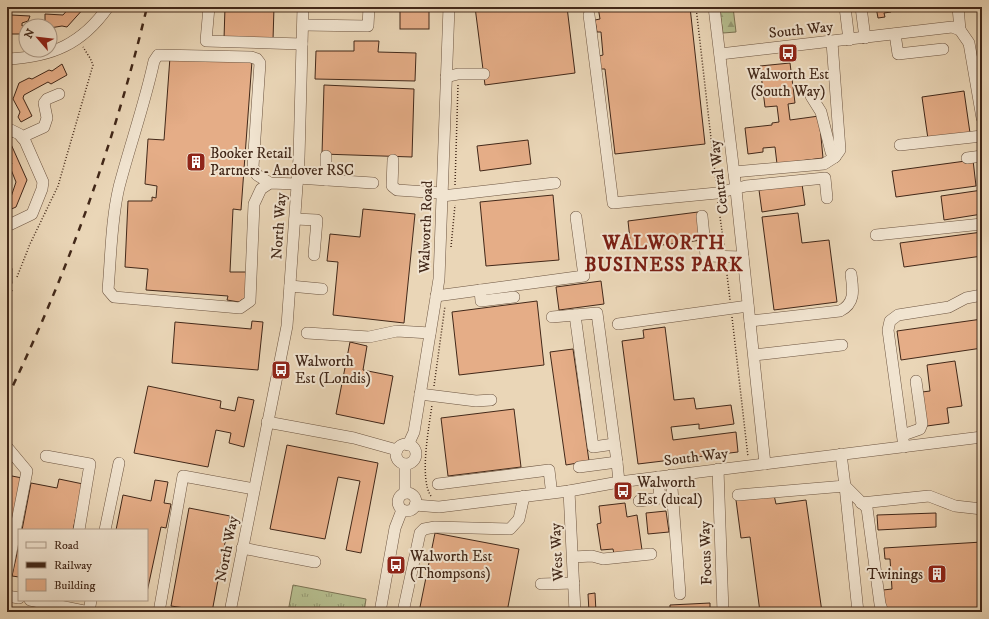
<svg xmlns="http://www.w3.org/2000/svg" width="989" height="619" font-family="'IM FELL DW Pica',serif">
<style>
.grass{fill:url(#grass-tufts);stroke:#7c7354}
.forest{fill:url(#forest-firs);stroke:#7c7354}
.building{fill:#e5ad87;stroke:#422819}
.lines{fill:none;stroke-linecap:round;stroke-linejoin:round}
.minor-casing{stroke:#6c5440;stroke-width:12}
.path{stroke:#422819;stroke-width:1.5;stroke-dasharray:1 2;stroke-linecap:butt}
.minor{stroke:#f1e4d0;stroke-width:11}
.rail{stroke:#422819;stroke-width:2.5;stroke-dasharray:7 7;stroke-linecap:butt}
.labels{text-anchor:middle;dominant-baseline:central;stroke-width:4;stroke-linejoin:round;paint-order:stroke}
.street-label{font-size:15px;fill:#422819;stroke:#f1e4d0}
.poi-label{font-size:15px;fill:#422819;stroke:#f1e4d0;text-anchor:start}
.district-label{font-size:19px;font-weight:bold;letter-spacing:1px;fill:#7a1f14;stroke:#f1e4d0}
</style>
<defs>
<pattern id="grass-tufts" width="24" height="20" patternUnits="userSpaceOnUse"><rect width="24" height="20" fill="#b6be8f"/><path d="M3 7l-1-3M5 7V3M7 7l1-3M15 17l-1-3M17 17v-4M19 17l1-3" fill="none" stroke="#969a74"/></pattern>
<pattern id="forest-firs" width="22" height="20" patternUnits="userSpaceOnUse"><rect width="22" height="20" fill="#b6be8f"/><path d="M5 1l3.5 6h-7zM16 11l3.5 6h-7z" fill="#969a74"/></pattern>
</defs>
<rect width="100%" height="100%" fill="#ead6b7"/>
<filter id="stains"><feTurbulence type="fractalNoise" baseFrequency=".005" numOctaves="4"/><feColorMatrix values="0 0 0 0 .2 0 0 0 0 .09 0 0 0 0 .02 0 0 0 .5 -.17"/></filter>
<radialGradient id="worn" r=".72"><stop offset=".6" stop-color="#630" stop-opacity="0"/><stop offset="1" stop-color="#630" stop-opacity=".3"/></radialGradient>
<!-- grass -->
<polygon class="grass" points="293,585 366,599 364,612 288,612"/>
<!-- forest -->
<polygon class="forest" points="719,7 733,7 736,32 723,33"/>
<!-- building -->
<g class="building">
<polygon points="70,7 85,7 67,27 62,26 50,28 50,26 26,26 26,34 11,34 11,15 30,16 28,21 22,23 22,26 45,25 45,14 63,15"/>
<polygon points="225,7 274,7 273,40 224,39"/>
<rect x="400" y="7" width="29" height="22"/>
<polygon points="475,7 567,7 575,73 485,85"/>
<polygon points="578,7 690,7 705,144 615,154 605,69 600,69 599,56 603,55 601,32 597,32 595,20 600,19 598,7 578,9"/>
<polygon points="876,7 891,7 891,12 884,13 885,17 878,18"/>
<polygon points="354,41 379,41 378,52 416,53 415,81 315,79 316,51 354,51"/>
<polygon points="170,57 252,61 241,210 233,209 230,272 246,272 246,297 239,302 227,300 228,296 146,290 148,269 125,267 128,201 152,201 152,197 156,198 157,186 145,184 148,139 164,140"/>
<polygon points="790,63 795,103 788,104 790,120 819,116 823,158 777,164 775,147 763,148 763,152 748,154 745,128 772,125 772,123 779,122 777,106 765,107 760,66"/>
<polygon points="62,64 67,75 51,84 48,82 24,95 23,98 32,116 21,122 18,117 20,112 13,99 19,83 29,78 32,79 49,70 52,71"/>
<polygon points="324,85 414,89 412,157 322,154"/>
<polygon points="964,91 970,133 928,139 922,97"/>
<polygon points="7,133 13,135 10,142 27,180 16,207 7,211 7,199 11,197 16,182 10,167 12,163 7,159"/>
<polygon points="528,140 531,164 480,171 477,146"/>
<polygon points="973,160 976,186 896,197 892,171"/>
<polygon points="802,184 805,205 762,212 759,190"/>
<polygon points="982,190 982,214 944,220 941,196"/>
<polygon points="553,195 559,260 486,266 480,202"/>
<polygon points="363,209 415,214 404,323 333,315 338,262 327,261 330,234 360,237"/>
<polygon points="698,212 702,240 631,249 628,221"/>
<polygon points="798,213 802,243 829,240 837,302 774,310 762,217"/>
<polygon points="982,232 982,256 904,267 900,243"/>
<polygon points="601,281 604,304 559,310 556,287"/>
<polygon points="537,301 544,365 459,375 452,312"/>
<polygon points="982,319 982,348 901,360 897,331"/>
<polygon points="252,321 263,322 258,370 172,363 175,322 251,329"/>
<polygon points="665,327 674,400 694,398 696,409 731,405 734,424 699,429 699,424 671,427 673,440 736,432 738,452 638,464 622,341 644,338 643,330"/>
<polygon points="350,342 367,346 363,370 393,376 384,424 336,414"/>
<polygon points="573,349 589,461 566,465 550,352"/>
<polygon points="955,361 962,406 947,408 949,423 927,426 922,392 930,391 927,365"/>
<polygon points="148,386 221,401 220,408 235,411 238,397 254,400 244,447 229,443 231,433 216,430 208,467 134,453"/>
<polygon points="514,409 521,467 448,476 441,418"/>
<polygon points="287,445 378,463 361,553 346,550 360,481 338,477 325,539 270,529"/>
<polygon points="7,475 22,478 7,560"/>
<polygon points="59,479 83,484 73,530 22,530 31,483 57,488"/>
<polygon points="155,480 168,482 164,503 171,504 166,528 161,527 147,592 147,530 116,530 123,495 151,501"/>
<polygon points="774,495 776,504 806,500 822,612 760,612 750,537 741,538 736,500"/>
<polygon points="625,503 627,517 637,515 642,550 614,554 613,549 601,550 597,524 601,523 599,506"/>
<polygon points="189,508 230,516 212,612 171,606"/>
<polygon points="666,511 669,532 648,534 646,513"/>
<polygon points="936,513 936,527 878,530 877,515"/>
<polygon points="435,533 519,549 507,612 419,612"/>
<polygon points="982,542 982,612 885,612 883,590 892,589 890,559 885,559 884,548"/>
<polygon points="19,544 19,577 12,576"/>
<polygon points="595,593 596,612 589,612 588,594"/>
<polygon points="710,603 710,612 670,612 670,605"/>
</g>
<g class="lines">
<defs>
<g id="minor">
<polyline points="209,7 206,41 302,44"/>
<polyline points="714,7 736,190 765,464"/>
<polyline points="845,7 849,40"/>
<polyline points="861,7 865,38"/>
<polyline points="958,7 960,30"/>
<polyline points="589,15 613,203 717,193 746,186 825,178 827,198"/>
<polyline points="303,25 368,26 369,7"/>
<polyline points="895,34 898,54 943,49"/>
<polyline points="720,54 952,27 960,30 969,43 982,118"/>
<path d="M7,59c45,-2 75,-15 101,-52"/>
<polyline points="446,77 458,74 484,74"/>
<polyline points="811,96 821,112 831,152 835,157"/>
<polyline points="7,128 19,134 25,141 43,182 42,189 32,214 7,226"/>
<polyline points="22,137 44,127 47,118 44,103 47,99 59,94"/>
<polyline points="900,145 982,136"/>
<polyline points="967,158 982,156"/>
<polyline points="393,160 392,186 397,190 442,193"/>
<polyline points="734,172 824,164 835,157 840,150 832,42"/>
<polyline points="297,178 373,183"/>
<polyline points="326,180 326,156"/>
<path d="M270,183l-13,-8 -4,-8 7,-104 -3,-4 -6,-2 -93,-2 -4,6c-9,42 -24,84 -35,126 -8,34 -8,69 -11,103l6,7 126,11 10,-7 4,-97 7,-15 9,-6 27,1"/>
<polyline points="442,196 555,183"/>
<polyline points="702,216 706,256 743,257"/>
<polyline points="295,219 317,220 314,255"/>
<polyline points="876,235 982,224"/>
<polyline points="7,271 7,281"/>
<polyline points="290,286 322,289"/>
<polyline points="480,290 481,301 514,297"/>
<polyline points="436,296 584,276 576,217"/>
<polyline points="575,315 593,447 614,444"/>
<polyline points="552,317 597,313 617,462"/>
<path d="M750,321l90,-10c16,-8 13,-22 11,-37"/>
<polyline points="618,324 748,306"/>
<polyline points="307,333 369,337 397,331 430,333"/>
<polyline points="754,355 842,345"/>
<polyline points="420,394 476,401 491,400"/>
<polyline points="267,422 354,438 397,450"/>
<polyline points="903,435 920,429 922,424 916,381"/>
<circle cx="406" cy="454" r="10"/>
<polyline points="408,445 414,432 439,279 449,7"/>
<polyline points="7,447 27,471 7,572"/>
<polyline points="904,447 888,330 890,321 898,315 949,307 966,298 982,295"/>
<polyline points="46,456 90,464 79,530"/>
<polyline points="579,467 617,462 619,482"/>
<polyline points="718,469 723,612"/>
<polyline points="671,475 680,594"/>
<polyline points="438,484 549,470 551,487"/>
<polyline points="569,491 575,612"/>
<circle cx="407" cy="502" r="9"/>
<polyline points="405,493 405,464"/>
<polyline points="738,495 845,486 841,454"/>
<polyline points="639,501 660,498 658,477"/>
<polyline points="861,503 929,496 955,506 982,509"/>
<polyline points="415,505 439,507 569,491 619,482 982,437"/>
<polyline points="105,530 119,463"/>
<polyline points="242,548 315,562"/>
<polyline points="573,557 592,556 603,559 651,554"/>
<polyline points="541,584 574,583"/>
<polyline points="7,596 19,598"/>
<polyline points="30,600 89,612"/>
<polyline points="89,612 91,600"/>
<polyline points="159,612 183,476 254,489"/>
<polyline points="230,612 287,326 299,158 303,7"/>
<polyline points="380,612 395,528 402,510"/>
<polyline points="403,612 420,533 424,529 435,527 510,529 519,519 524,496"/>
<polyline points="858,612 845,486 867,508 880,604 883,612"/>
</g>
</defs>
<!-- minor casing -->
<use href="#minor" class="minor-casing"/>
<!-- path -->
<g class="path">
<polyline points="696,7 716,182"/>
<polyline points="455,185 458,85"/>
<polyline points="718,202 724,246"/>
<polyline points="451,247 455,205"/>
<polyline points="726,266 730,300"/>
<polyline points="17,277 30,244 58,186 93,65 90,58 83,47"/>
<polyline points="7,302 12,290"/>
<polyline points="732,317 748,457"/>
<polyline points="434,386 445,306"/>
<path d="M431,496c-12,-17 -2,-69 1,-91"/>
</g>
<!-- minor -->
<use href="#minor" class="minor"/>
<!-- rail -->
<path class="rail" d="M7,398c60,-124 108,-256 140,-391"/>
</g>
<!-- icons -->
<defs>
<symbol id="bus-square" viewBox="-11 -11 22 22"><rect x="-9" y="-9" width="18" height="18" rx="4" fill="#8f2418" stroke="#f1e4d0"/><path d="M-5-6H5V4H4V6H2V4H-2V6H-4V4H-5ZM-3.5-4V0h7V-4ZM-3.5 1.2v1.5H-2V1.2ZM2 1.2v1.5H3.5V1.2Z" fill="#fff"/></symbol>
<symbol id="building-square" viewBox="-11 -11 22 22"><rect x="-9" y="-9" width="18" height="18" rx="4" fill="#8f2418" stroke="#f1e4d0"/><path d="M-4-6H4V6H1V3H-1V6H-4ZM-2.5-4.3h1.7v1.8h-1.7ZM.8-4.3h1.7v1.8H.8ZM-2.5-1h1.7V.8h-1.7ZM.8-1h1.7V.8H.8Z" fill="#fff"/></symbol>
</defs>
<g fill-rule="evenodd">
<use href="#bus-square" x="777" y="42" width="22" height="22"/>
<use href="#building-square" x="185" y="151" width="22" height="22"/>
<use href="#bus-square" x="270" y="359" width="22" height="22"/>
<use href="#bus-square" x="612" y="480" width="22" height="22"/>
<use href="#bus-square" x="385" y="554" width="22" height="22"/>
<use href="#building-square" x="926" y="563" width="22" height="22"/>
</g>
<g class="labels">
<!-- street labels -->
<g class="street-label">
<text transform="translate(801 30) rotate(-6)">South Way</text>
<text transform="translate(719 177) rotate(-97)">Central Way</text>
<text transform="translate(279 226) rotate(-86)">North Way</text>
<text transform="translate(426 227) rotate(-88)">Walworth Road</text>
<text transform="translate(696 457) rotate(-7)">South Way</text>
<text transform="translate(227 549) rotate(-79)">North Way</text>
<text transform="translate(557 552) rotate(-93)">West Way</text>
<text transform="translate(706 553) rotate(-92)">Focus Way</text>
</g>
<!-- poi labels -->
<g class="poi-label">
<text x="788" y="74" text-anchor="middle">Walworth Est<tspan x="788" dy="17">(South Way)</tspan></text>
<text x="210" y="153">Booker Retail<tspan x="210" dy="17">Partners - Andover RSC</tspan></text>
<text x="295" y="361">Walworth<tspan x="295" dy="17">Est (Londis)</tspan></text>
<text x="637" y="482">Walworth<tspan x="637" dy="17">Est (ducal)</tspan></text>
<text x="410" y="556">Walworth Est<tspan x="410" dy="17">(Thompsons)</tspan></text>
<text x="923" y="574" text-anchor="end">Twinings</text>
</g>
<!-- district labels -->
<g class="district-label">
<text x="664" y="243">WALWORTH<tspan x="664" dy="22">BUSINESS PARK</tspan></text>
</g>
</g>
<!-- margin -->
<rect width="989" height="619" fill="none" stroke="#ead6b7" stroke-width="24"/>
<rect x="8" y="8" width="973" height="603" fill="none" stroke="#422819" stroke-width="2"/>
<rect x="12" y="12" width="965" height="595" fill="none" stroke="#422819"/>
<!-- legend -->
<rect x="18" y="529" width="130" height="72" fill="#f1e4d0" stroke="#ab9987"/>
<rect x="26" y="542" width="20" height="6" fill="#f1e4d0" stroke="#ab9987"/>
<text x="54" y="549" font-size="12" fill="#422819">Road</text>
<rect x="26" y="562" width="20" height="6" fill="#422819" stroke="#ab9987"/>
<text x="54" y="569" font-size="12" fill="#422819">Railway</text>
<rect x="26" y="579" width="20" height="12" fill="#e5ad87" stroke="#ab9987"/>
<text x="54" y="589" font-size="12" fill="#422819">Building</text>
<!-- north arrow -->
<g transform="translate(38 38) rotate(298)"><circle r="19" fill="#f1e4d0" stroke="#ab9987"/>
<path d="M0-3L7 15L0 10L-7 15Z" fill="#8f2418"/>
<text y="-6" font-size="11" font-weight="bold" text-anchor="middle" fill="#422819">N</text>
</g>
<rect width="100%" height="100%" filter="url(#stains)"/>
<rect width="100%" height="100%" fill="url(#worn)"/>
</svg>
